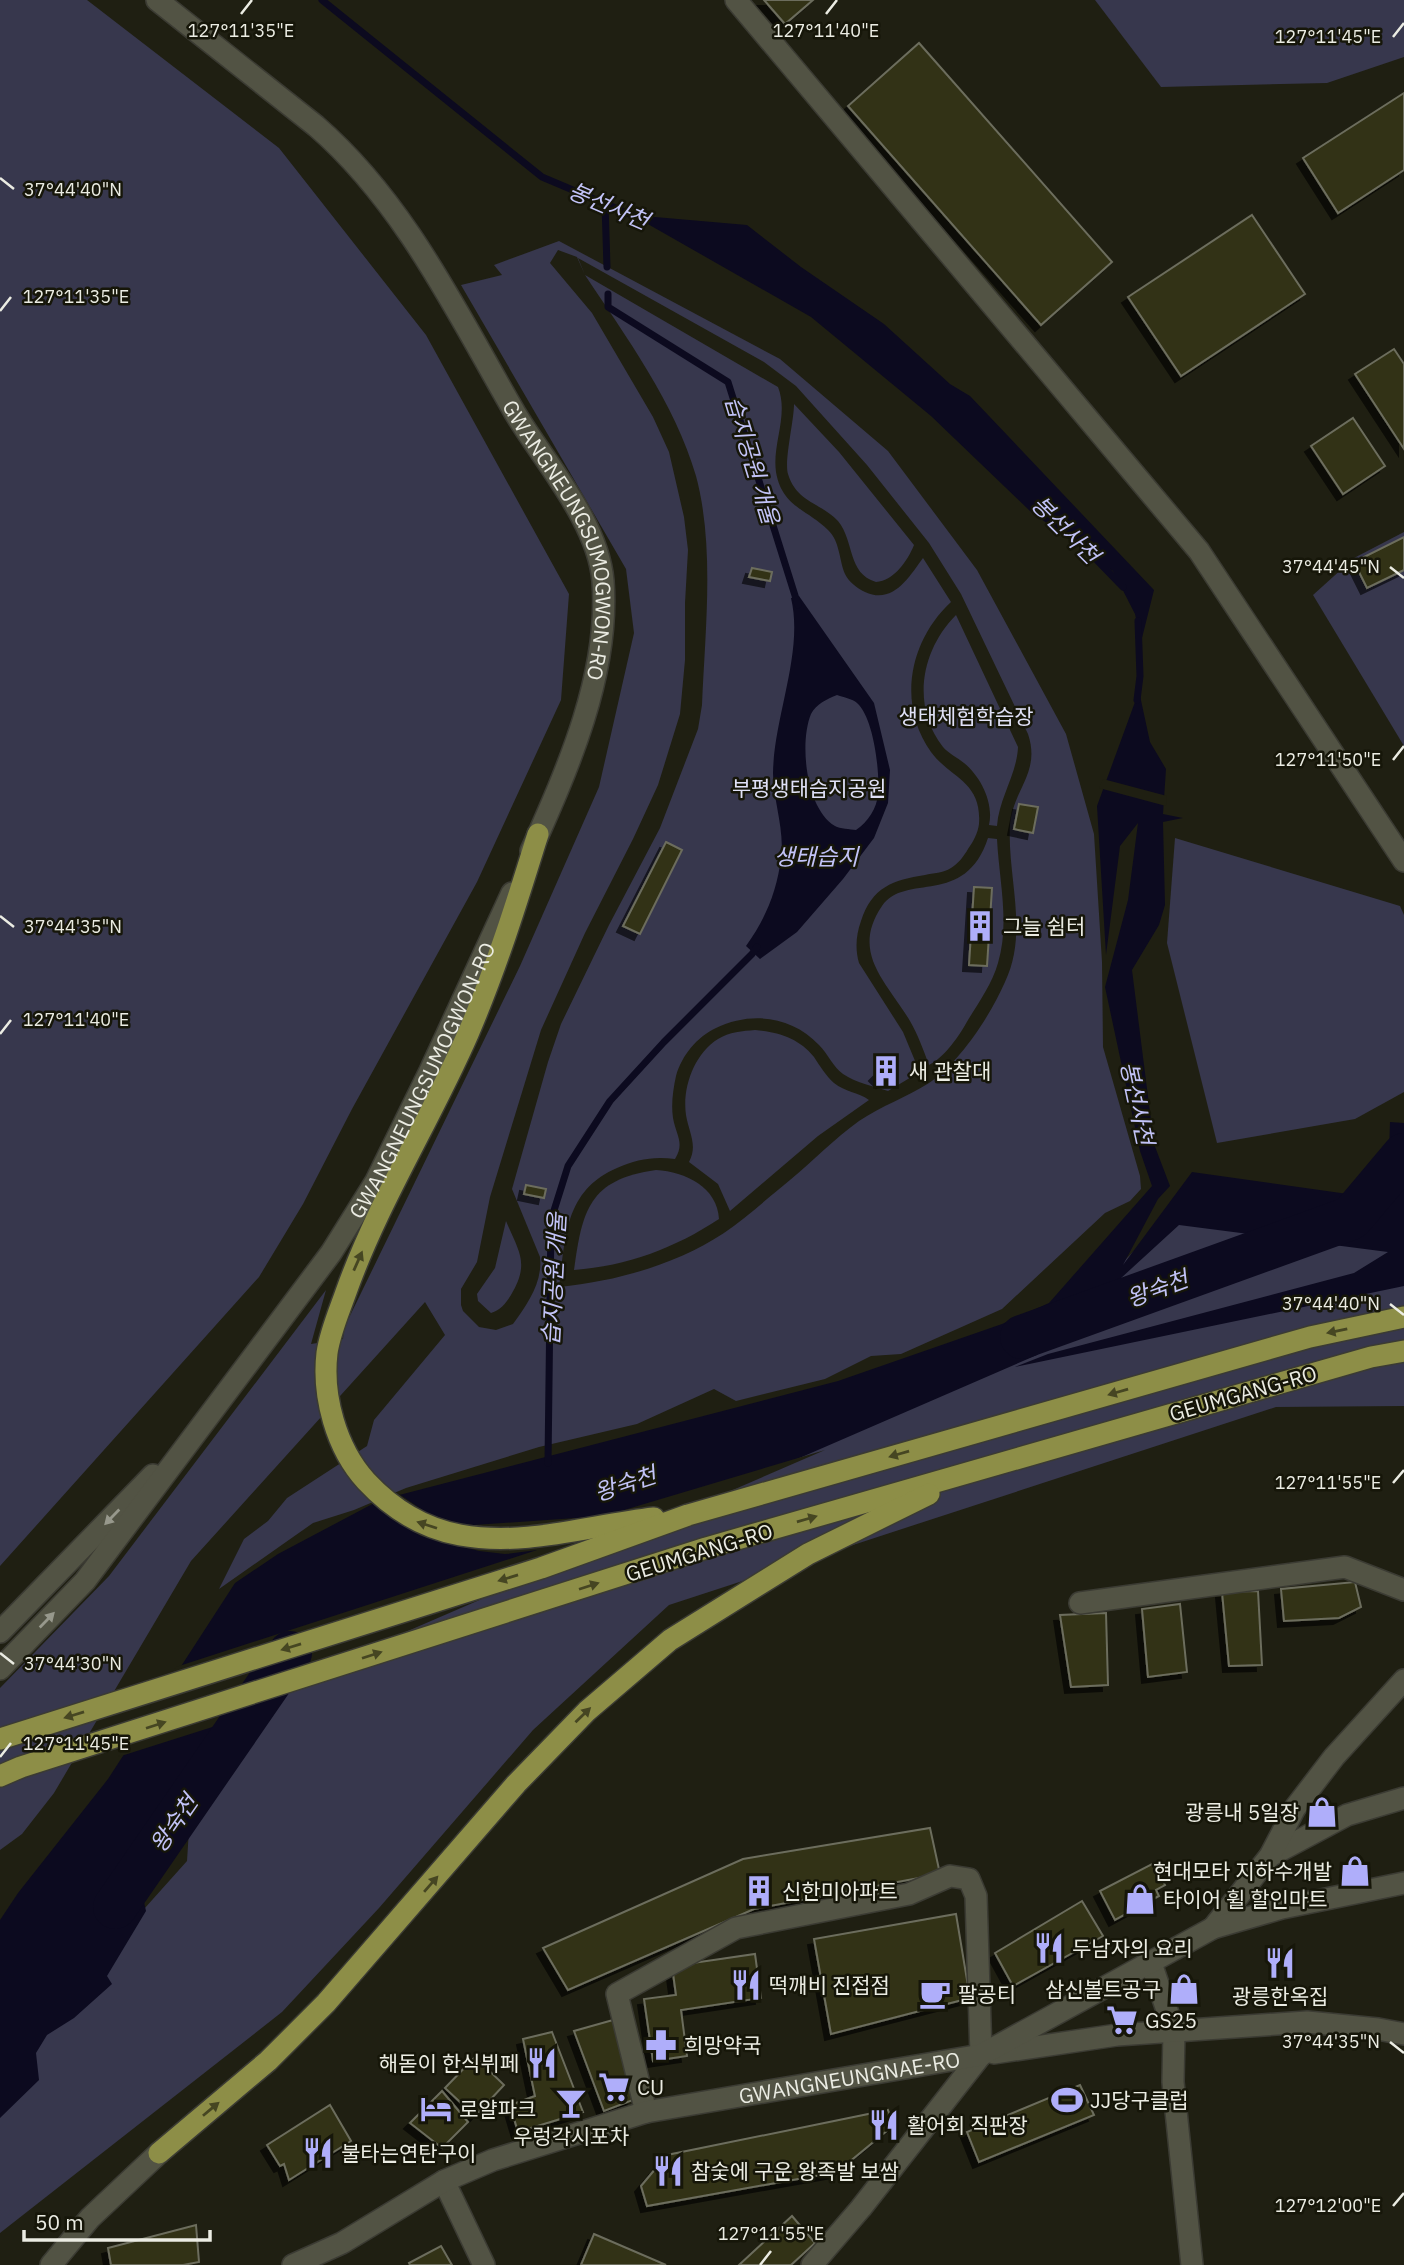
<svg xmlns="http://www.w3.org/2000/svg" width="1404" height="2265" font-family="'IBM Plex Sans','Noto Sans KR',sans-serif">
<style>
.green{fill:#37374d;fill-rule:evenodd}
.water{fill:#0c0a1f;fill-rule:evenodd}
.pier{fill:#1f1f12}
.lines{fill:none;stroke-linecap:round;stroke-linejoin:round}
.stream{stroke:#0c0a1f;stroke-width:7}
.river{stroke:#0c0a1f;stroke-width:44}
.building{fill:#313116;stroke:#6c6d5d;stroke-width:2;filter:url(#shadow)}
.minor-casing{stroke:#3b3b33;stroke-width:24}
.major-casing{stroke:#3b3b33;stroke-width:24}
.minor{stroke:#525344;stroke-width:21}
.major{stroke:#8d8e47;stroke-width:21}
.oneway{fill:#464622}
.oneway2{fill:#97988c}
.ticks{fill:none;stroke:#ebece3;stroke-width:2.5}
.labels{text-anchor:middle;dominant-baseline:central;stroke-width:5;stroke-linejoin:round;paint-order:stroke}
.street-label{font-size:21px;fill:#ebece3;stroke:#161609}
.park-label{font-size:21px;fill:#e0e1f7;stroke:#161609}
.poi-label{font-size:21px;fill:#ebece3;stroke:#161609;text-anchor:start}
.water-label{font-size:23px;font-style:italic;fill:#c2c3f7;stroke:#161609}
.ticks-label{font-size:18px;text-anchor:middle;fill:#ebece3;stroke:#161609;stroke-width:5;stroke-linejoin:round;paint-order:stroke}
</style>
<defs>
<filter id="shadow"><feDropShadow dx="-6" dy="6" stdDeviation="0" flood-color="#0009"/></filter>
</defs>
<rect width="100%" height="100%" fill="#1f1f12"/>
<!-- green -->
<g class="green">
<polygon points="0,0 87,0 279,148 426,335 569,594 561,700 477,882 352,1109 303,1204 259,1277 0,1566"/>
<polygon points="1095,0 1404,0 1404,57 1327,83 1161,87"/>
<path d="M559,241l221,118 108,92 89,119 89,164 28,100 8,128 1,85 37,129 1,13 -11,12 -25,12 -103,96 -101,45 -30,2 -46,23 -89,22 -22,-12 -77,35 -98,23 -133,41 -52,22 -41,13 -94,66 25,-50 24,-18 19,-23 80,-52 7,-26 71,-85 -20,-33 -234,259 -137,232 -32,41 -22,16v-162l109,-112 217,-286 -15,54 32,-5 1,-11 176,-362 79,-179 35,-154 -8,-64 -165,-284 41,-10 -8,-10zM558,250l19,7 8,18c41,62 90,128 111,201 19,71 9,155 6,229l-4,24 -38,99 -51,97 -48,99 -13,38 -36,127 28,68c3,25 -13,48 -27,67l-17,6 -17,-3 -16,-16 -2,-6v-16l16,-27 13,-65 51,-167 44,-97 48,-94 25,-54 22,-71 5,-54v-57l3,-53 -4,-33 -15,-65 -16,-35 -61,-104 -42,-50zM578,258l186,104 32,24 71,79 62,78 32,51 67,140c13,39 -15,55 -18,91 -3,52 19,107 -5,157 -15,34 -45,80 -76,101 -22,14 -48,23 -70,38 -24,17 -46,40 -69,59 -21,17 -43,37 -66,53 -49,32 -107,48 -165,54 7,-50 5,-96 58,-119 19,-9 38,-12 58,-9 10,-16 1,-24 -2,-41 -2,-14 0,-28 3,-42 6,-21 21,-39 40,-48 35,-17 76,-12 103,17 9,9 14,22 24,29 13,9 30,12 45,17l30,-18v-5l-15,-36 -44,-69c-4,-14 -3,-28 2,-42 11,-34 32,-41 64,-46 8,-2 18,-2 26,-7 7,-4 13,-12 17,-19 5,-7 10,-16 11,-25 3,-43 -29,-46 -48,-72 -34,-48 -22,-111 20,-150l-28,-44c-14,19 -30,47 -58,34 -8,-4 -16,-10 -20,-18 -6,-14 -5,-33 -17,-44 -21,-21 -46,-23 -52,-58 -4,-28 13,-57 2,-85l-193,-112z"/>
<path d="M794,404l45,48 75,93c-6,15 -20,36 -38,37 -29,-9 -21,-40 -38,-61 -18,-19 -41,-18 -50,-47 -4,-13 6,-53 6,-70z"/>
<polygon points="1404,532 1404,746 1313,595 1354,558"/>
<path d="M956,615l62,132c-1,27 -19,51 -21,79l-8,-1c5,-22 -8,-48 -25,-62 -7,-6 -15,-9 -21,-16 -32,-41 -22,-97 13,-132z"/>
<path d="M988,838l9,1c2,41 13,84 1,124 -6,21 -19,39 -30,57 -9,16 -23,37 -39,45 -6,-16 -11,-30 -19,-44 -23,-39 -60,-68 -28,-115 23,-34 83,2 106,-68z"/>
<polygon points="1175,838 1400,906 1404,915 1404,1092 1355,1119 1217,1143 1167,943"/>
<path d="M755,1030c23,2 44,8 59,27 6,9 12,19 20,26 11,9 24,9 35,17l-51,36 -88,75 -12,-27 -29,-22c9,-17 0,-29 -3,-47 -4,-27 8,-61 32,-76 11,-7 25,-8 37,-9z"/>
<path d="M656,1170c30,2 61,17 63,49 -44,29 -92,47 -145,51 8,-59 15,-91 82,-100z"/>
<polygon points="1174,1211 1404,1247 1404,1406 1276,1407 669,1605 533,1730 379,1908 282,2012 0,2233 0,2070 187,1861 193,1767 259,1628 1074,1311"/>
<path d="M506,1221c13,31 24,42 5,74 -5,8 -10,15 -20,18l-13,-12 -1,-7 18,-26z"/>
</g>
<!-- water -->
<g class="water">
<polygon points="632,215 747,225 801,267 884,324 950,384 970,396 1154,590 1141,642 1135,614 1113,571 1030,511 931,416 811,317"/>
<path d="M799,596l75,107 16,67 -2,33 -14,35 -31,41 -46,53 -37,27 -14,-13c20,-28 31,-55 35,-88 4,-28 -8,-58 -8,-85 1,-57 31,-121 18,-175zM837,695c5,2 16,4 20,8 17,15 23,70 21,91 -1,14 -10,28 -22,36 -6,-1 -16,-1 -21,-4 -29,-17 -36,-83 -24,-112 5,-10 16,-15 26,-19z"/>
<polygon points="1139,691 1150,742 1166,769 1163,814 1183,818 1163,822 1165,905 1159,925 1132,970 1154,1144 1170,1186 1158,1199 1123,1265 1192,1172 1355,1195 1388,1184 1390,1122 1404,1123 1404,1286 1015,1367 1048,1354 1354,1273 1388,1252 1179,1225 1037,1355 356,1650 255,1700 165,1819 142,1855 163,1864 142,1893 146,1911 107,1976 112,1984 74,2018 47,2035 36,2053 39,2080 0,2118 0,1920 18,1893 108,1779 235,1583 278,1554 380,1500 838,1381 1002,1324 1049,1303 1152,1186 1140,1151 1105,987 1128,900 1138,823 1120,846 1106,955 1097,806"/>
</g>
<!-- pier -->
<g class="pier">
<polygon points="1103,779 1167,796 1166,806 1099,788"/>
<polygon points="825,1450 357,1653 257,1703 247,1716 118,1757 176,1667 537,1550 505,1554 479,1551 421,1536 387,1515 372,1500 378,1497 396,1492 427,1513 456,1523 474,1525 604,1516"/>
</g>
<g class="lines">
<!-- stream -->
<g class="stream">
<polyline points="322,0 542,177 639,218"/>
<polyline points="605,204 607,267"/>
<polyline points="608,294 608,307 728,382 798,605"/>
<polyline points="1090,553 1123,587"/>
<polyline points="1137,700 1140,676 1138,621"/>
<polyline points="548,1463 551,1220 568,1166 610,1101 664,1042 752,954 757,947"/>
</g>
<!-- river -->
<g class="river">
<polyline points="1022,1337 1351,1218 1404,1155"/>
<polyline points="115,1907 290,1653"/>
</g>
</g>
<!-- building -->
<g class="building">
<polygon points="764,0 813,0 785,24"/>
<polygon points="919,43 1112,262 1041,325 848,106"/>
<polygon points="1404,93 1404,170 1338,213 1303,158"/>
<polygon points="1252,215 1305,294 1181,376 1128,297"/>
<polygon points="1394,349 1404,364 1404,449 1355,374"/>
<polygon points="1353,418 1385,466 1343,494 1311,446"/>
<polygon points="1404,537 1404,570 1367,588 1354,562"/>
<polygon points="752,568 772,572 770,581 749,577"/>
<polygon points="1019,804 1038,807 1033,833 1014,829"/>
<polygon points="666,842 682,850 640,934 623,926"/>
<polygon points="974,887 992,888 987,966 969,965"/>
<polygon points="890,1060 897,1068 882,1082 875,1075"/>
<polygon points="526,1185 546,1189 544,1198 524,1194"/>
<polygon points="1355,1582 1361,1607 1339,1618 1284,1621 1281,1589"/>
<polygon points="1258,1591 1262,1665 1229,1666 1222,1592"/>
<polygon points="1180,1604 1187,1672 1148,1677 1142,1609"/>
<polygon points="1106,1613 1108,1685 1071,1687 1060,1615"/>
<polygon points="930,1828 940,1874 754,1909 568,1990 543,1948 743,1859"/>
<polygon points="1154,1863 1165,1885 1156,1890 1159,1896 1115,1920 1100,1891"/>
<polygon points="1082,1901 1103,1936 1013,1986 995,1953"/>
<polygon points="956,1914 970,1998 831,2034 814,1939"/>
<polygon points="755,1954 761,1998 681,2010 687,2056 653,2061 644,1999 676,1995 672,1966"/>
<polygon points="613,2020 633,2100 604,2111 574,2031"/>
<polygon points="552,2032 583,2112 518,2132 510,2105 535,2096 523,2039"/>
<polygon points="475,2057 504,2085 475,2116 445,2088"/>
<polygon points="1080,2085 1094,2115 979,2162 967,2132"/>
<polygon points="442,2091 468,2122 442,2148 410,2123"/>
<polygon points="330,2105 351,2141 289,2180 284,2164 280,2166 267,2145"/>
<polygon points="888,2110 894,2125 837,2172 647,2206 641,2186 667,2155"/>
<polygon points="792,2216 815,2243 791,2265 739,2265"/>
<polygon points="196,2225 199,2262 183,2265 111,2265 108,2248"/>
<polygon points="594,2234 666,2265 581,2265"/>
<polygon points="441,2246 452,2265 410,2265 409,2263"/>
</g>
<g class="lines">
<defs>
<g id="minor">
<path id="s1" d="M157,0l159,126c89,77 141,187 199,287 30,50 83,109 88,168 7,93 -35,187 -72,270"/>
<polyline points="736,0 1199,551 1404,861"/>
<polyline points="1080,1603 1345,1567 1404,1590"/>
<polyline points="0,1632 153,1475"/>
<path id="s2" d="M0,1669l85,-88 246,-328 45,-72 54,-110 82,-178"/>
<polyline points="1270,1856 1347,1815 1404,1798"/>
<polyline points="1213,1928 1270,1856 1295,1808 1334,1757 1404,1680"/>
<polyline points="1151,1963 1174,2031 1173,2082 1192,2265"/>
<polyline points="994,2053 1117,2035 1307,2022 1378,2029 1404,2034"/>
<polyline points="646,2112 617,1994 736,1928 909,1894 950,1876 969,1879 976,1896 981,2055 861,2208 812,2265"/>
<polyline points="444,2181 484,2265"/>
<polyline points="51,2265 90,2218 159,2153"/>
<path id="s3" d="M293,2265l49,-22 102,-62 49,-21 153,-48 335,-57 232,-127 69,-20 122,-25"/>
</g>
<g id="major">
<path d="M538,834c-21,68 -42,135 -70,200 -38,87 -90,168 -122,258 -7,20 -16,40 -19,61 -5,43 9,95 39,128 26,28 56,47 94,54 65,12 130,-10 194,-17"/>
<polyline points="0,1739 541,1568 688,1515 1310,1337 1404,1317"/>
<polyline points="0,1776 21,1767 706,1548 1371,1357 1404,1351"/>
<polyline points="159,2153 268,2061 326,2003 516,1784 587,1711 670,1640 808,1554 929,1494"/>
</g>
</defs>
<!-- minor casing -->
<use href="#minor" class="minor-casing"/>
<!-- major casing -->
<use href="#major" class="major-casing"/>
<!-- minor -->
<use href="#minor" class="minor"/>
<!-- major -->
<use href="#major" class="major"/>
</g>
<!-- one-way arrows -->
<defs><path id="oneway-solid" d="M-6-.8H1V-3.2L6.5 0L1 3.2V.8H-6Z" transform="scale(1.75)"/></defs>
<g class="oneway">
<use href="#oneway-solid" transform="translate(358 1261) rotate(-66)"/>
<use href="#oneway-solid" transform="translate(1337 1331) rotate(168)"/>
<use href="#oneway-solid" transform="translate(1118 1392) rotate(164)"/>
<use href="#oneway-solid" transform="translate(899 1454) rotate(164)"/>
<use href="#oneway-solid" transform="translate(807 1519) rotate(-16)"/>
<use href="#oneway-solid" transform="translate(427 1525) rotate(-162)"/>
<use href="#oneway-solid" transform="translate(508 1578) rotate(163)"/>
<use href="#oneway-solid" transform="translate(589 1586) rotate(-18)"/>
<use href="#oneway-solid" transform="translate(291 1647) rotate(163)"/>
<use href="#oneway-solid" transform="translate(372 1655) rotate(-18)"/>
<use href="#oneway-solid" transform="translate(74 1715) rotate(163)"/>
<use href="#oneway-solid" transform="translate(583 1715) rotate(-44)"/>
<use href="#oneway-solid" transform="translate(156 1725) rotate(-18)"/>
<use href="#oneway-solid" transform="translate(431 1884) rotate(-49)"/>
<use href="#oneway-solid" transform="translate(211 2109) rotate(-40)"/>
</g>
<g class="oneway2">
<use href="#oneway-solid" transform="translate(112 1517) rotate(134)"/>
<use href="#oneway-solid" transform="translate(47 1620) rotate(-46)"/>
</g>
<!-- ticks -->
<path class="ticks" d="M241,14l11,-14M826,14l11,-14M1393,37l11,-14M0,178l14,11M0,311l11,-14M1390,567l14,11M1393,760l11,-14M0,916l14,11M0,1034l11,-14M1390,1304l14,11M1393,1483l11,-13M0,1653l14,11M0,1757l11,-14M1390,2042l14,11M1393,2206l11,-13M760,2265l11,-14"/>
<!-- icons -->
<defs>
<symbol id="building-bare" viewBox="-9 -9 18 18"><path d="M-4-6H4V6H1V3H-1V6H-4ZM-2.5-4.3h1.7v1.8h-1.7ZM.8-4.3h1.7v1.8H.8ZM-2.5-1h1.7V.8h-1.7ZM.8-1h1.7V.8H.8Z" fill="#afaefa" stroke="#161609" stroke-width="2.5" paint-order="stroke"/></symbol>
<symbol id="shop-bare" viewBox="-9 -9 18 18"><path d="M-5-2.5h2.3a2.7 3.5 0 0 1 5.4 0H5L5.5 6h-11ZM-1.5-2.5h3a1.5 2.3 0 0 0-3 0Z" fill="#afaefa" stroke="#161609" stroke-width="2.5" paint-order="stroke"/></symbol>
<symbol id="restaurant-bare" viewBox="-9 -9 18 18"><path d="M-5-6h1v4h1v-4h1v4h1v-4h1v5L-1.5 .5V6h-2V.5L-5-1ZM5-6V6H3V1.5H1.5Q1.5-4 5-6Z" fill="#afaefa" stroke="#161609" stroke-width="2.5" paint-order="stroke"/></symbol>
<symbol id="cafe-bare" viewBox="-9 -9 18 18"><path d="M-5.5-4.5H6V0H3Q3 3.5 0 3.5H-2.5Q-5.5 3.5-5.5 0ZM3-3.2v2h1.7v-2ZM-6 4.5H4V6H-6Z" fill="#afaefa" stroke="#161609" stroke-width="2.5" paint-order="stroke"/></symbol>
<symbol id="supermarket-bare" viewBox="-9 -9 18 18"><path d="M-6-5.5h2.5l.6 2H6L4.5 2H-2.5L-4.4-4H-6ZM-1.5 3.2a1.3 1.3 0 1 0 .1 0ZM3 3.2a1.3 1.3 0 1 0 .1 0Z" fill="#afaefa" stroke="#161609" stroke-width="2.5" paint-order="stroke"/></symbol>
<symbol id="pharmacy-bare" viewBox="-9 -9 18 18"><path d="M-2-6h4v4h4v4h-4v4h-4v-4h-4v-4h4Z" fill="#afaefa" stroke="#161609" stroke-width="2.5" paint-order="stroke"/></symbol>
<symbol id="stadium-bare" viewBox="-9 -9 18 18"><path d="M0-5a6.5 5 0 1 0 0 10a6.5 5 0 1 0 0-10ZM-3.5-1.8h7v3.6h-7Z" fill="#afaefa" stroke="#161609" stroke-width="2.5" paint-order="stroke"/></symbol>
<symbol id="bar-bare" viewBox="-9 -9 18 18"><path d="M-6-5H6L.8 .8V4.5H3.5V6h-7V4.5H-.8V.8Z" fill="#afaefa" stroke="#161609" stroke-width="2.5" paint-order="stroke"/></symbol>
<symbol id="hotel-bare" viewBox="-9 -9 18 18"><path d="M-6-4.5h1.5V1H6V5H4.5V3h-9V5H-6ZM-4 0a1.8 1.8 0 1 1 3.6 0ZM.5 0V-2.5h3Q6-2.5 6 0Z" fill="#afaefa" stroke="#161609" stroke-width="2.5" paint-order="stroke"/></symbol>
</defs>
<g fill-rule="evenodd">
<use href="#building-bare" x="958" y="904" width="44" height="44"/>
<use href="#building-bare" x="864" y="1049" width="44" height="44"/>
<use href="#shop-bare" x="1300" y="1790" width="44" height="44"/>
<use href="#shop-bare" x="1333" y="1849" width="44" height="44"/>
<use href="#building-bare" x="737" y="1869" width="44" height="44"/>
<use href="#shop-bare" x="1118" y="1877" width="44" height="44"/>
<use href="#restaurant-bare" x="1027" y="1926" width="44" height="44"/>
<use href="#restaurant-bare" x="1258" y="1941" width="44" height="44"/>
<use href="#restaurant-bare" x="724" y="1963" width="44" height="44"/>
<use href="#shop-bare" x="1162" y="1967" width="44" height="44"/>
<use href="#cafe-bare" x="913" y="1972" width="44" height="44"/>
<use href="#supermarket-bare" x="1100" y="1998" width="44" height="44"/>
<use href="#pharmacy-bare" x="639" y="2023" width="44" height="44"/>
<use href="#restaurant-bare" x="520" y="2041" width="44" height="44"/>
<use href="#supermarket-bare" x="592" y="2065" width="44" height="44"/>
<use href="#stadium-bare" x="1045" y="2078" width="44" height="44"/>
<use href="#bar-bare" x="549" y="2081" width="44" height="44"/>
<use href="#hotel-bare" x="414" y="2087" width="44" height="44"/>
<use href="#restaurant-bare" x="862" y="2103" width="44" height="44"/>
<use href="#restaurant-bare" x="296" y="2131" width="44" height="44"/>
<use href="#restaurant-bare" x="646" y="2149" width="44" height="44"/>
</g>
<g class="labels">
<!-- street labels -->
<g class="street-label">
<text stroke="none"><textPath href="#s1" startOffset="693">GWANGNEUNGSUMOGWON-RO</textPath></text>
<text stroke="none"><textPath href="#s2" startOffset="728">GWANGNEUNGSUMOGWON-RO</textPath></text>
<text transform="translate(1243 1393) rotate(-16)">GEUMGANG-RO</text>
<text transform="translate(699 1552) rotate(-17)">GEUMGANG-RO</text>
<text stroke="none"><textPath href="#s3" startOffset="593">GWANGNEUNGNAE-RO</textPath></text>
</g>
<!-- park labels -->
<g class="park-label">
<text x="966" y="716">생태체험학습장</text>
<text x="809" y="788">부평생태습지공원</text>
</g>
<!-- poi labels -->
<g class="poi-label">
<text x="1003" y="926">그늘 쉼터</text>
<text x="909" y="1071">새 관찰대</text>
<text x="1299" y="1812" text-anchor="end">광릉내 5일장</text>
<text x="1332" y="1871" text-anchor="end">현대모타 지하수개발</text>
<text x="782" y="1891">신한미아파트</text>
<text x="1163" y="1899">타이어 휠 할인마트</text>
<text x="1072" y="1948">두남자의 요리</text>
<text x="769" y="1985">떡깨비 진접점</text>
<text x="1161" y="1989" text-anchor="end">삼신볼트공구</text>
<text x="958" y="1994">팔공티</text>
<text x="1280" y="1996" text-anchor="middle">광릉한옥집</text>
<text x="1145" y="2020">GS25</text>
<text x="684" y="2045">희망약국</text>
<text x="519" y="2063" text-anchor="end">해돋이 한식뷔페</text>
<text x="637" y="2087">CU</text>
<text x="1090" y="2100">JJ당구클럽</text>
<text x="459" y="2109">로얄파크</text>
<text x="907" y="2125">활어회 직판장</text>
<text x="571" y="2136" text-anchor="middle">우렁각시포차</text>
<text x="341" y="2153">불타는연탄구이</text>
<text x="691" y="2171">참숯에 구운 왕족발 보쌈</text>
</g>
<!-- water labels -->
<g class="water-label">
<text transform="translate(609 205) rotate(23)">봉선사천</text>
<text transform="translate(753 460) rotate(73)">습지공원 개울</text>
<text transform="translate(1066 529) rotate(45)">봉선사천</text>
<text x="816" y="856">생태습지</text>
<text transform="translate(1138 1103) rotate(78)">봉선사천</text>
<text transform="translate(553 1279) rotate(-87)">습지공원 개울</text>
<text transform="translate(1157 1288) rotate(-20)">왕숙천</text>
<text transform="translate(625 1483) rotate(-18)">왕숙천</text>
<text transform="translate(173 1823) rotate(-55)">왕숙천</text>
</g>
</g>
<g class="ticks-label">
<text x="241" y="37">127°11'35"E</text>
<text x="826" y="37">127°11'40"E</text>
<text x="1328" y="43">127°11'45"E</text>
<text x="73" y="196">37°44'40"N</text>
<text x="76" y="303">127°11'35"E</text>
<text x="1331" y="573">37°44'45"N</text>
<text x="1328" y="766">127°11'50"E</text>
<text x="73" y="933">37°44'35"N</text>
<text x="76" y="1026">127°11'40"E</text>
<text x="1331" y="1310">37°44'40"N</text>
<text x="1328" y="1489">127°11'55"E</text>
<text x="73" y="1670">37°44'30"N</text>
<text x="76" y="1750">127°11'45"E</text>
<text x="1331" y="2048">37°44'35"N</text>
<text x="1328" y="2212">127°12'00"E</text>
<text x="771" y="2240">127°11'55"E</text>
</g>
<!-- scale -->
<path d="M24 2230v10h186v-10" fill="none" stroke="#ebece3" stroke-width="3.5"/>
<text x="35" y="2230" font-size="21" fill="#ebece3" stroke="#161609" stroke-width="5" paint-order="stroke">50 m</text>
</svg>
